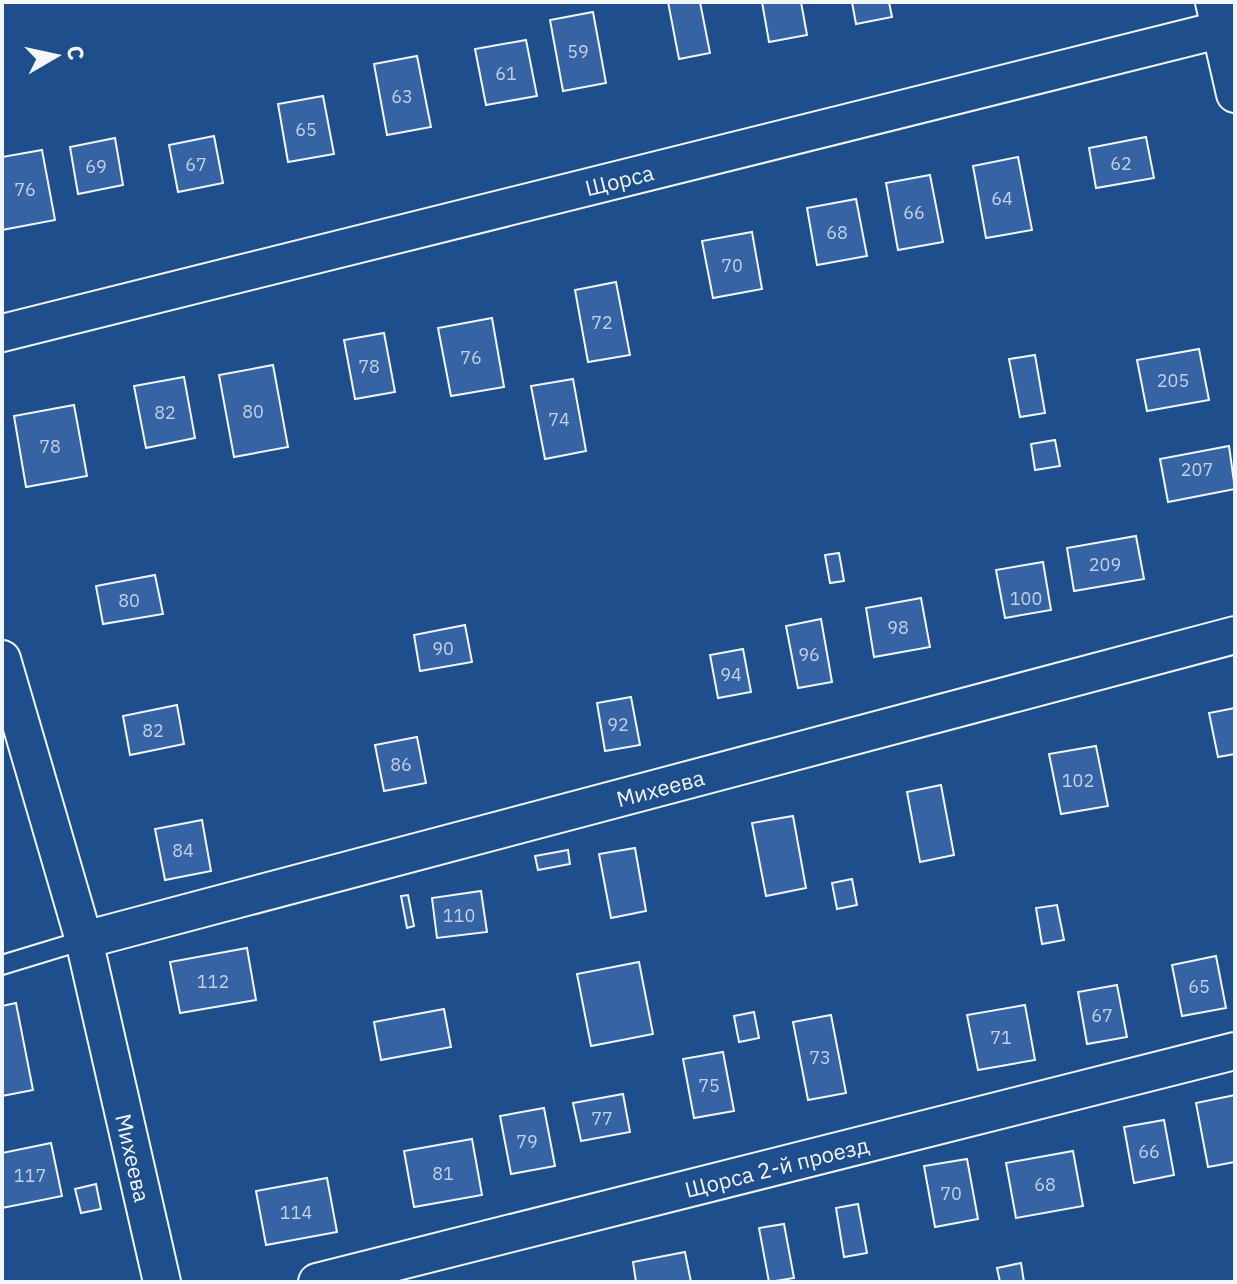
<svg xmlns="http://www.w3.org/2000/svg" width="1237" height="1284" font-family="'IBM Plex Sans',sans-serif">
<style>
.building{fill:#3563a3;stroke:#f2f6ff;stroke-width:2}
.lines{fill:none;stroke-linecap:round;stroke-linejoin:round}
.service-casing{stroke:#f2f6ff;stroke-width:22}
.minor-casing{stroke:#f2f6ff;stroke-width:40}
.service{stroke:#1f4e8c;stroke-width:18}
.minor{stroke:#1f4e8c;stroke-width:36}
.labels{text-anchor:middle;dominant-baseline:central;stroke-width:6;stroke-linejoin:round;paint-order:stroke}
.number-label{font-size:18px;fill:#c3d1e8}
.street-label{font-size:22px;fill:#f2f6ff;stroke:#1f4e8c}
</style>
<rect width="100%" height="100%" fill="#1f4e8c"/>
<!-- building -->
<g class="building">
<polygon points="668,2 700,2 710,53 679,59"/>
<polygon points="762,2 801,2 807,35 769,42"/>
<polygon points="852,2 889,2 892,17 856,24"/>
<polygon points="593,12 606,83 563,91 550,20"/>
<polygon points="526,40 537,96 486,105 475,49"/>
<polygon points="417,56 431,127 387,135 374,64"/>
<polygon points="323,96 334,154 288,162 278,104"/>
<polygon points="214,136 223,183 178,192 169,145"/>
<polygon points="1146,137 1154,178 1096,188 1089,148"/>
<polygon points="115,138 123,185 78,194 70,147"/>
<polygon points="42,150 55,220 2,230 2,157"/>
<polygon points="1018,157 1032,230 986,238 973,166"/>
<polygon points="930,175 943,242 898,250 886,183"/>
<polygon points="856,199 867,256 817,265 807,208"/>
<polygon points="752,232 762,289 713,298 702,241"/>
<polygon points="616,282 630,355 588,362 575,290"/>
<polygon points="492,318 504,387 451,396 438,328"/>
<polygon points="384,333 395,392 355,399 344,340"/>
<polygon points="1199,349 1209,400 1147,411 1137,360"/>
<polygon points="1035,355 1045,413 1020,417 1009,359"/>
<polygon points="273,365 288,447 234,457 219,375"/>
<polygon points="184,377 195,438 146,448 134,386"/>
<polygon points="573,379 586,451 545,459 531,386"/>
<polygon points="74,405 87,476 26,487 14,416"/>
<polygon points="1055,440 1060,466 1035,470 1031,444"/>
<polygon points="1229,446 1235,489 1168,502 1160,459"/>
<polygon points="1136,536 1144,579 1074,591 1067,548"/>
<polygon points="839,553 844,581 830,583 825,555"/>
<polygon points="1043,562 1051,610 1005,618 996,570"/>
<polygon points="155,575 163,614 103,624 96,586"/>
<polygon points="921,598 930,647 874,657 866,608"/>
<polygon points="821,619 832,682 798,688 786,626"/>
<polygon points="465,625 472,662 420,671 414,635"/>
<polygon points="743,649 751,692 718,698 710,655"/>
<polygon points="631,697 640,745 605,751 597,703"/>
<polygon points="177,705 184,744 130,755 123,716"/>
<polygon points="1235,708 1235,754 1218,757 1209,713"/>
<polygon points="417,737 426,783 384,791 375,745"/>
<polygon points="1096,746 1108,806 1061,814 1049,754"/>
<polygon points="941,785 954,855 920,862 907,792"/>
<polygon points="793,816 806,888 766,896 752,823"/>
<polygon points="202,820 211,871 165,880 155,829"/>
<polygon points="635,848 646,911 611,918 599,854"/>
<polygon points="568,850 570,864 538,870 535,856"/>
<polygon points="852,879 857,905 837,909 832,883"/>
<polygon points="481,891 487,932 437,938 432,898"/>
<polygon points="408,895 414,926 407,928 401,896"/>
<polygon points="1057,905 1064,940 1042,944 1036,908"/>
<polygon points="247,948 256,1000 180,1013 170,962"/>
<polygon points="1216,956 1226,1008 1182,1016 1172,965"/>
<polygon points="639,962 653,1034 591,1046 577,974"/>
<polygon points="1117,985 1127,1037 1087,1044 1078,992"/>
<polygon points="16,1003 33,1090 2,1096 2,1006"/>
<polygon points="1025,1005 1035,1060 978,1070 967,1015"/>
<polygon points="444,1009 451,1047 381,1060 374,1022"/>
<polygon points="754,1012 759,1038 739,1042 734,1016"/>
<polygon points="831,1015 846,1093 808,1100 793,1022"/>
<polygon points="723,1052 734,1111 694,1118 683,1059"/>
<polygon points="623,1094 630,1132 581,1141 573,1103"/>
<polygon points="1235,1095 1235,1162 1208,1167 1196,1103"/>
<polygon points="544,1108 555,1166 511,1174 500,1116"/>
<polygon points="1164,1120 1174,1175 1134,1183 1124,1127"/>
<polygon points="472,1139 482,1195 414,1207 404,1151"/>
<polygon points="51,1143 62,1196 2,1208 2,1153"/>
<polygon points="1073,1151 1083,1206 1016,1218 1006,1163"/>
<polygon points="967,1159 978,1219 935,1227 924,1166"/>
<polygon points="327,1178 337,1232 266,1245 256,1191"/>
<polygon points="96,1184 101,1209 81,1213 75,1189"/>
<polygon points="858,1204 867,1253 844,1257 836,1208"/>
<polygon points="784,1224 794,1278 769,1282 759,1228"/>
<polygon points="685,1252 691,1282 636,1282 633,1262"/>
<polygon points="1021,1263 1024,1282 1000,1282 997,1268"/>
</g>
<g class="lines">
<defs>
<polyline id="service" points="2,965 84,940"/>
<g id="minor">
<polyline points="1214,2 1235,94"/>
<path id="s1" d="M2,333l1233,-307"/>
<path id="s2" d="M2,659l82,281 78,342"/>
<path id="s3" d="M84,940l1151,-305"/>
<path id="s4" d="M317,1282l918,-231"/>
</g>
</defs>
<!-- service casing -->
<use href="#service" class="service-casing"/>
<!-- minor casing -->
<use href="#minor" class="minor-casing"/>
<!-- service -->
<use href="#service" class="service"/>
<!-- minor -->
<use href="#minor" class="minor"/>
</g>
<g class="labels">
<!-- number labels -->
<g class="number-label">
<text x="578" y="51">59</text>
<text x="506" y="73">61</text>
<text x="402" y="96">63</text>
<text x="306" y="129">65</text>
<text x="1121" y="163">62</text>
<text x="196" y="164">67</text>
<text x="96" y="166">69</text>
<text x="25" y="189">76</text>
<text x="1002" y="198">64</text>
<text x="914" y="212">66</text>
<text x="837" y="232">68</text>
<text x="732" y="265">70</text>
<text x="602" y="322">72</text>
<text x="471" y="357">76</text>
<text x="369" y="366">78</text>
<text x="1173" y="380">205</text>
<text x="253" y="411">80</text>
<text x="165" y="412">82</text>
<text x="559" y="419">74</text>
<text x="50" y="446">78</text>
<text x="1197" y="469">207</text>
<text x="1105" y="564">209</text>
<text x="1026" y="598">100</text>
<text x="129" y="600">80</text>
<text x="898" y="627">98</text>
<text x="443" y="648">90</text>
<text x="809" y="654">96</text>
<text x="731" y="674">94</text>
<text x="618" y="724">92</text>
<text x="153" y="730">82</text>
<text x="401" y="764">86</text>
<text x="1078" y="780">102</text>
<text x="183" y="850">84</text>
<text x="459" y="915">110</text>
<text x="213" y="981">112</text>
<text x="1199" y="986">65</text>
<text x="1102" y="1015">67</text>
<text x="1001" y="1037">71</text>
<text x="820" y="1057">73</text>
<text x="709" y="1085">75</text>
<text x="602" y="1118">77</text>
<text x="527" y="1141">79</text>
<text x="1149" y="1151">66</text>
<text x="443" y="1173">81</text>
<text x="30" y="1175">117</text>
<text x="1045" y="1184">68</text>
<text x="951" y="1193">70</text>
<text x="296" y="1212">114</text>
</g>
<!-- street labels -->
<g class="street-label">
<text stroke="none"><textPath href="#s1" startOffset="636">Щорса</textPath></text>
<text stroke="none"><textPath href="#s3" startOffset="596">Михеева</textPath></text>
<text stroke="none"><textPath href="#s2" startOffset="516">Михеева</textPath></text>
<text stroke="none"><textPath href="#s4" startOffset="474">Щорса 2-й проезд</textPath></text>
</g>
</g>
<!-- border -->
<rect width="1237" height="1284" fill="none" stroke="#f2f6ff" stroke-width="8"/>
<!-- north arrow -->
<g transform="translate(56 56) rotate(81)" stroke="#1f4e8c" stroke-width="6" paint-order="stroke">
<path d="M0-6L14 30L0 20L-14 30Z" fill="#f2f6ff"/>
<text y="-12" font-size="22" font-weight="bold" text-anchor="middle" fill="#f2f6ff">С</text>
</g>
</svg>
